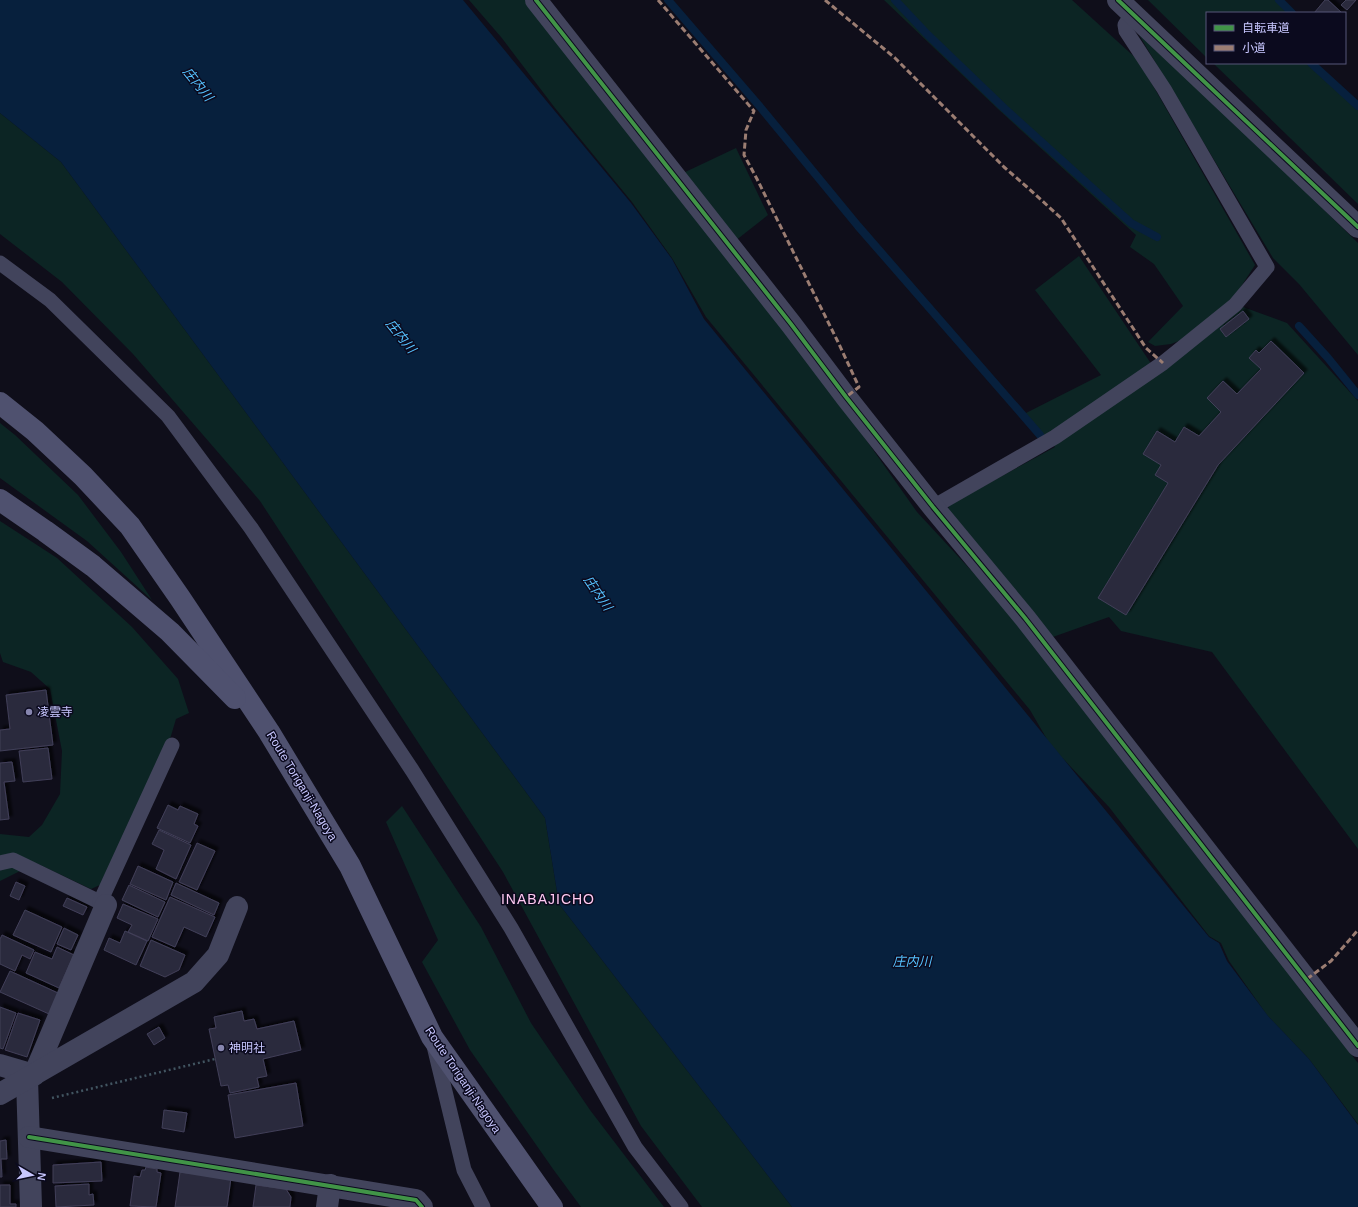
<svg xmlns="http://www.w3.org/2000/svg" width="1358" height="1207" font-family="Helvetica,'Noto Sans JP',sans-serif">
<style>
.green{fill:#0c2524}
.water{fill:#07203d}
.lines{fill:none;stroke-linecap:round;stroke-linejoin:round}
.stream{stroke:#07203d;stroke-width:8}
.building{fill:#2c2b3d;stroke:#413f59;filter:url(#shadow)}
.path{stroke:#425561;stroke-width:2.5;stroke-dasharray:2 3;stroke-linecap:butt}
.service{stroke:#42445c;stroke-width:15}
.minor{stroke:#42445c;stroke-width:22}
.secondary{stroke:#4f516f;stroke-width:22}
.quiet{stroke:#9b7d72;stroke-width:3;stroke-dasharray:6 3;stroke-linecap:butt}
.cycleway-casing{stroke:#0b0a1e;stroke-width:6}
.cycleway{stroke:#419447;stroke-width:4}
.poi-dot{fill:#8786af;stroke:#0b0a1e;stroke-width:1.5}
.labels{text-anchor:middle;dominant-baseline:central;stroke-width:3;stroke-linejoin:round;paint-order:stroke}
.poi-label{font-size:12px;fill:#c8c7ff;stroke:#0b0a1e;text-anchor:start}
.street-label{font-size:12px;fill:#c8c7ff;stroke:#0b0a1e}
.water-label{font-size:13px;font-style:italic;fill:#55c2ff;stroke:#0b0a1e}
.quarter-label{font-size:14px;letter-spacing:1px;fill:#ffc9f1;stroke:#0b0a1e}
</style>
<defs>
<filter id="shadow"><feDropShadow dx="3.5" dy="-3.5" stdDeviation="1" flood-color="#0009"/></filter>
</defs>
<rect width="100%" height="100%" fill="#0f0e1a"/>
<!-- green -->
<g class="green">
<polygon points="469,0 529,0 814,366 917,512 1006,608 1228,886 1302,992 1358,1063 1358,1124 1309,1059 1267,1015 1229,961 1221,943 1209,936 1109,807 1051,746 1030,710 706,317 672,258 632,202 555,108 501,37"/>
<polygon points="884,0 1072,0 1139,61 1255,265 1231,302 1189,337 1171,344 1155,346 1148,342 1183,306 1154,264 1130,247 1136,235 998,109"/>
<polygon points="1148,0 1279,0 1292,13 1207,13 1207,58"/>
<polygon points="1139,35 1203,92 1358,243 1358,355 1299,284 1273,258"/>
<polygon points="1213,63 1311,63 1358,106 1358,204"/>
<polygon points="0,113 61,162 545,818 559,904 792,1207 702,1207 641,1126 503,872 260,501 133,354 62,282 0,234"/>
<polygon points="736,148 768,215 735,241 681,174"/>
<polygon points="1079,256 1158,374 1243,307 1287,323 1358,401 1358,849 1212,652 1121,631 1109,617 1050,638 947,513 949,505 1055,447 1024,414 1101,375 1035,290"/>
<polygon points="0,423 15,435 78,495 121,552 152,600 87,541 0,478"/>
<polygon points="0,521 57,558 132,627 178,679 189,713 176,719 170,739 100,885 91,889 36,863 0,881 0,834 29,837 42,825 60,794 62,751 50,689 31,672 3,662 0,653"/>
<polygon points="402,806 481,927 531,1023 590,1110 664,1207 581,1207 553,1169 470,1050 422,962 438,940 386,822"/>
</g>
<!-- water -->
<polygon class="water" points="0,0 463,0 631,203 672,259 704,319 1209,937 1219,943 1227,961 1268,1016 1309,1059 1358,1125 1358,1207 792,1207 559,904 545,818 61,162 0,113"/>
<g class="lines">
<!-- stream -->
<g class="stream">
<polyline points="668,0 761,108 858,226 1040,435"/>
<polyline points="895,0 928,35 1005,109 1131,223 1157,237"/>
<polyline points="1279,0 1292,13"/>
<polyline points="1311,63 1358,106"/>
<polyline points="1299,326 1328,358 1358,395"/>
</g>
</g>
<!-- building -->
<g class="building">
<polygon points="1325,0 1328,0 1342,13 1314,13"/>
<polygon points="1346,0 1356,0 1347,10 1341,5"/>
<polygon points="1243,311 1249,319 1226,337 1220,329"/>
<polygon points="1271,341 1304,373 1218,465 1126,615 1098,598 1168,483 1155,475 1161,465 1143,454 1157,431 1175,442 1184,427 1199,436 1221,412 1207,398 1223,381 1237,394 1261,369 1249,358 1256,350 1259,353"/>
<polygon points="46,690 53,745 0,751 0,730 10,729 6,695"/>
<polygon points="48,748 52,779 23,782 19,751"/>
<polygon points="12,762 15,781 4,782 9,819 0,820 0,763"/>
<polygon points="168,805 178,810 180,806 198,814 194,824 198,826 190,843 157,828"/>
<polygon points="159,830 191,845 176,879 156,869 164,850 152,844"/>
<polygon points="197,843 215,851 197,890 179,882"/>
<polygon points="138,866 173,882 166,900 130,884"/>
<polygon points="16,882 25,886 19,900 10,896"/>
<polygon points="176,883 219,903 214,915 171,895"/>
<polygon points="129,885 165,902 158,917 122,900"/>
<polygon points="170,897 215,917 206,937 184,927 175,947 152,937"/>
<polygon points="67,898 87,907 83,915 63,906"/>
<polygon points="123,904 158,919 148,941 128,932 132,925 117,918"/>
<polygon points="25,910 62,927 51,952 13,935"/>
<polygon points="64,928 78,935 71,950 57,944"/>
<polygon points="125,931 147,941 136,965 104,950 109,938 120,943"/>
<polygon points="2,935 34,950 30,959 22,955 15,971 0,964 0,939"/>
<polygon points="151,940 185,955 179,970 165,977 140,966"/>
<polygon points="57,947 74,955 59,988 26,973 35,952 52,959"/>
<polygon points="10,971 58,993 49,1014 0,992"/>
<polygon points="0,1007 16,1013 3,1049 0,1048"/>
<polygon points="242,1011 244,1021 254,1019 257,1029 294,1021 301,1050 263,1059 267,1076 257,1078 259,1087 230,1093 228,1085 221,1086 209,1029 216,1028 214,1017"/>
<polygon points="18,1013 40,1020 27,1057 5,1050"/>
<polygon points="159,1027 165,1038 154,1045 147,1034"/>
<polygon points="296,1083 303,1126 235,1138 228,1095"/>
<polygon points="164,1110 187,1113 184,1132 162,1128"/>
<polygon points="6,1140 7,1159 1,1159 2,1177 0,1177 0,1141"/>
<polygon points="101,1162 102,1181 53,1183 53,1165"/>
<polygon points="146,1167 157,1169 157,1172 161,1173 156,1207 130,1206 134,1176 140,1177 142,1170 145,1170"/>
<polygon points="180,1172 231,1178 227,1207 175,1207"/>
<polygon points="89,1184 89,1195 93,1194 94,1205 56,1207 55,1186"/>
<polygon points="0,1185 10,1185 10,1204 16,1204 16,1207 0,1207"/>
<polygon points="256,1185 286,1189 291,1197 290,1207 253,1207"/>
</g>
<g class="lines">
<!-- path -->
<polyline class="path" points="52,1098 215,1059"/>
<!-- service -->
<g class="service">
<polyline points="0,263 50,300 168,416 251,528 412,770 511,928 635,1147 681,1207"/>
<polyline points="933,507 1055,437 1163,363 1235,305 1267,267 1164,89 1126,31 1125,25 1133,13"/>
<polyline points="0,863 13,860 106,905"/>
<polyline points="100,902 172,745"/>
<polyline points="434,1046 464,1170 483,1207"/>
</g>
<!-- minor -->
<g class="minor">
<polyline points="536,0 791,324 846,397 933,507 1025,618 1358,1046"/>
<polyline points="1118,0 1358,227"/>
<polyline points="0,1065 34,1075 106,905"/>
<polyline points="27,1079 31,1207"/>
<polyline points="0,1094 194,982 218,955 237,907"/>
<polyline points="29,1137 416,1200 422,1207"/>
<polyline points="327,1207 330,1185"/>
</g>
<!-- secondary -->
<g class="secondary">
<polyline points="0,403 35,431 83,476 130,526 180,598 269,732 350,866 432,1037 552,1207"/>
<polyline points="0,500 45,531 93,566 170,632 235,698"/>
</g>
<!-- quiet -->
<g class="quiet">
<polyline points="658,0 754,111 746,130 744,155 757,179 838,342 859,387 846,397"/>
<polyline points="825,0 895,58 1004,167 1027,187 1061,218 1146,348 1163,363"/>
<polyline points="1307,979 1331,961 1358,930"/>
</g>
<defs>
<g id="cycleway">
<polyline points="536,0 791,324 846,397 933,507 1025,618 1358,1046"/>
<polyline points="1118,0 1358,227"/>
<polyline points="29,1137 416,1200 422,1207"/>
</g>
</defs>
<!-- cycleway casing -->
<use href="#cycleway" class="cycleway-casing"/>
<!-- cycleway -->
<use href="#cycleway" class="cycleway"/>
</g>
<!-- markers -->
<g class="poi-dot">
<circle cx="29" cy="712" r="4"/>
<circle cx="221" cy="1048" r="4"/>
</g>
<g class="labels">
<!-- poi labels -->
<g class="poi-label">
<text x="37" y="712">凌雲寺</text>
<text x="229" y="1048">神明社</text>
</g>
<!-- street labels -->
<g class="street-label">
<text transform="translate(302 786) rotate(59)">Route Toriganji-Nagoya</text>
<text transform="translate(463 1080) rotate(56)">Route Toriganji-Nagoya</text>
</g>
<!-- water labels -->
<g class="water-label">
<text transform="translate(198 84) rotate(51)">庄内川</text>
<text transform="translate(401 336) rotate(51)">庄内川</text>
<text transform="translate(598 593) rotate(55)">庄内川</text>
<text x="912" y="961">庄内川</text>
</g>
<!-- quarter labels -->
<g class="quarter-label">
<text x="548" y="899">INABAJICHO</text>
</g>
</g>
<!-- legend -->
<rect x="1206" y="12" width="140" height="52" fill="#0b0a1e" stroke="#575678"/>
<rect x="1214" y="25" width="20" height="6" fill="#419447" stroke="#575678"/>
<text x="1242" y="32" font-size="12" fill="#c8c7ff">自転車道</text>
<rect x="1214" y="45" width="20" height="6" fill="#9b7d72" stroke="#575678"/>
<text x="1242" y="52" font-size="12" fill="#c8c7ff">小道</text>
<!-- north arrow -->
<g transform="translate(32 1175) rotate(99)" stroke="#0b0a1e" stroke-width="3" paint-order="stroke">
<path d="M0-3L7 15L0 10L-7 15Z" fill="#c8c7ff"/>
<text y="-6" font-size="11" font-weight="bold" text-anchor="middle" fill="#c8c7ff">N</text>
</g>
</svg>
